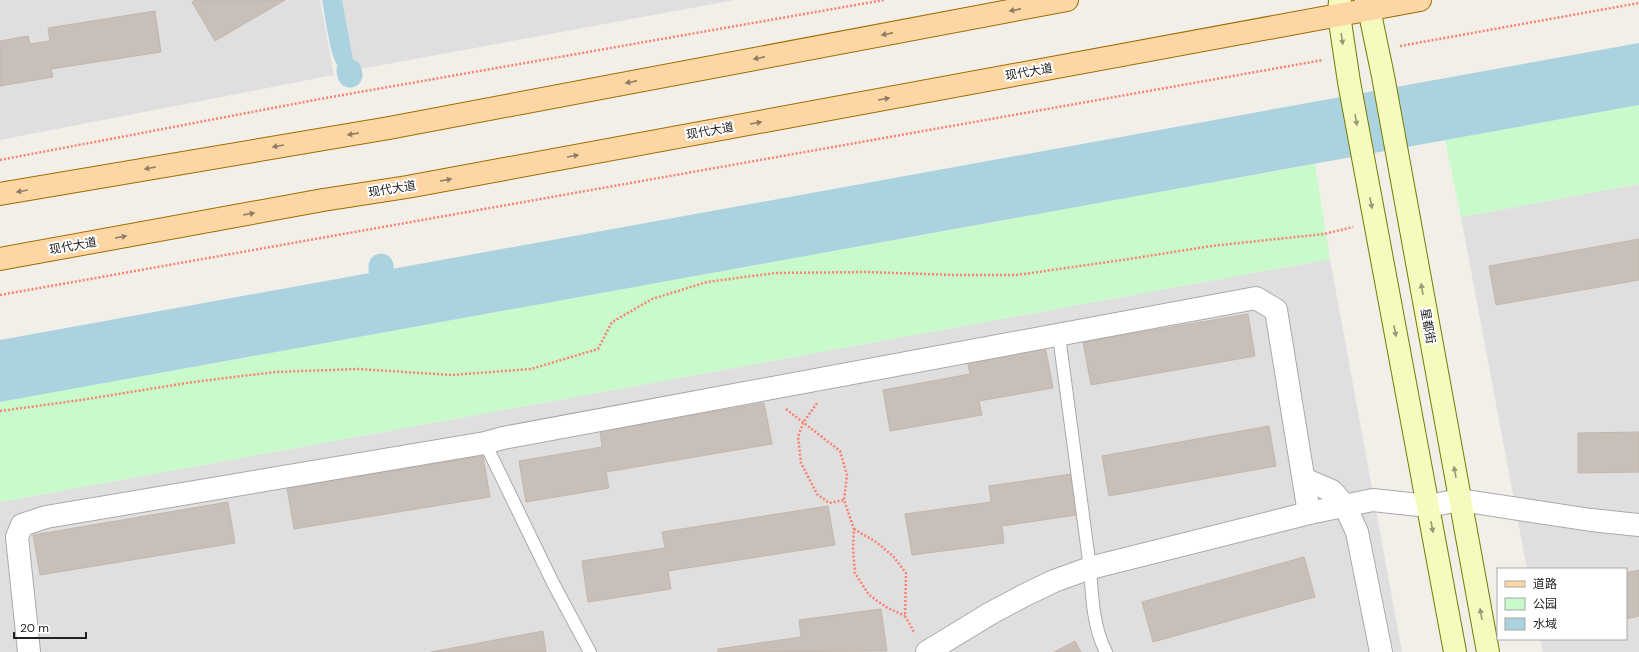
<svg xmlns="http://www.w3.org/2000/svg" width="1639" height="652" font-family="'DM Sans','Noto Sans SC',sans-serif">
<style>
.residential{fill:#e0dfdf}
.park{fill:#c8facc}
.water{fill:#aad3df}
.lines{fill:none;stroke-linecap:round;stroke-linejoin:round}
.canal{stroke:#aad3df;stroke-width:25}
.building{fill:#c7bfb8;stroke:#c4b6ab}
.service-casing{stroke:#a9a9a9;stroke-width:14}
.minor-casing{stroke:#a9a9a9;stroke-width:24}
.secondary-casing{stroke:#707d05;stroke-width:24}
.primary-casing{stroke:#a06b00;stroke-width:24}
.path{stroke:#fa8072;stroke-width:2.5;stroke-dasharray:2 2;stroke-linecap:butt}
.service{stroke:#fff;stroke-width:12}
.minor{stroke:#fff;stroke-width:22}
.secondary{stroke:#f7fabf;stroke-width:22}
.primary{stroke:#fcd6a4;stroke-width:22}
.oneway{fill:#8f7c63}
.oneway2{fill:#979978}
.labels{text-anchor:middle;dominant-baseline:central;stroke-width:4;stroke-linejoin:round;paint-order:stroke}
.street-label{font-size:12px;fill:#222;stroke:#fff}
</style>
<rect width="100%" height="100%" fill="#f2efe9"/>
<!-- residential -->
<g class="residential">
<polygon points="0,0 320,0 334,75 0,140"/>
<polygon points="342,0 735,0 355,70"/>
<polygon points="1639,184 1639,652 1543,652 1540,639 1626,639 1626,569 1527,569 1461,217"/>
<polygon points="1330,259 1402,652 0,652 0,502"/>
</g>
<!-- park -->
<g class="park">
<polygon points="1639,105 1639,184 1461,217 1445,140"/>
<polygon points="1315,164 1330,259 0,502 0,402"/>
</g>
<!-- water -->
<g class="water">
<path d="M322,0h20l13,70c-6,1 -13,2 -17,-4 -8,-9 -13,-52 -16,-66z"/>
<polygon points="1639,43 1639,105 0,402 0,340"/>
</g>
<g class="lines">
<!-- canal -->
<g class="canal">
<polyline points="349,71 350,75"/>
<polyline points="381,266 381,270"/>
</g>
</g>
<!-- building -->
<g class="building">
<polygon points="195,0 285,0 215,41 192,2"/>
<polygon points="155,11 161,52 51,69 53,77 0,86 0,41 28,36 30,44 50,41 48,28"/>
<polygon points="1639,239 1639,280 1496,305 1489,266"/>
<polygon points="1248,314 1255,356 1091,385 1083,342"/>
<polygon points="1045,346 1053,388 979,401 982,415 890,431 883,390 970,374 967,360"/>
<polygon points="764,403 772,444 606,472 609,488 526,502 519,461 602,447 600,431"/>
<polygon points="1269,426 1276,466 1109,496 1102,456"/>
<polygon points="1639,432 1639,472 1578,473 1578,433"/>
<polygon points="483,456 490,497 294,529 287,488"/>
<polygon points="1072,474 1077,515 1002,526 1004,543 912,555 905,514 991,502 989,486"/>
<polygon points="228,502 235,543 40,575 33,535"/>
<polygon points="828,506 835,545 668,571 671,589 588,602 582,561 665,548 662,532"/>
<polygon points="1304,557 1315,597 1153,642 1142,602"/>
<polygon points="1639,570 1639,616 1626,619 1626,573"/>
<polygon points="881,609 887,651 718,652 718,649 801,637 799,620"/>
<polygon points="543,631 546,652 431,652"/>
<polygon points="1075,641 1081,652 1054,652"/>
</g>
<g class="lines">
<defs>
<g id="service">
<path d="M1059,336l31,232c2,28 3,59 16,84"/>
<polyline points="485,443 553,583 590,652"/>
</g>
<g id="minor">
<polyline points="1304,479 1332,491 1345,506 1357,532 1381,652"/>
<polyline points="29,652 17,537 22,525 46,517 485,443 503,438 1256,298 1276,310 1309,513"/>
<polyline points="927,652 991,613 1025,595 1054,581 1090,568 1309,513 1373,500 1428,506 1460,500 1591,520 1639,525"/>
</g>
<g id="secondary">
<polyline points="1340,0 1339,15 1349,82 1455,652"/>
<polyline points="1366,0 1369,9 1383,76 1488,652"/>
</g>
<g id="primary">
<polyline points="0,194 389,128 1067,0"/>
<polyline points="0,259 323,200 407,187 1420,0"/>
</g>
</defs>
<!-- service casing -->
<use href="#service" class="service-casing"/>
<!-- minor casing -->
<use href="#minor" class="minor-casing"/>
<!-- secondary casing -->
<use href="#secondary" class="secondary-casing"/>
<!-- primary casing -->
<use href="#primary" class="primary-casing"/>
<!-- path -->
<g class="path">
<polyline points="1400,46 1639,3"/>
<polyline points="0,160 320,99 884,0"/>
<polyline points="0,295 1323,60"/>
<polyline points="817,403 803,423 798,437 801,463 817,494 829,503 844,500 854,529 853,549 855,573 869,595 886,607 905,616"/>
<polyline points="786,409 840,451 847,475 844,500"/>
<polyline points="0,411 81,400 193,382 275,372 359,369 451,375 531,369 598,349 612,322 652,299 707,282 775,273 866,272 955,275 1017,275 1129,259 1211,246 1324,234 1353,227"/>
<polyline points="854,529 876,542 893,556 906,573 905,616 914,632"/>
</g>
<!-- service -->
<use href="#service" class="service"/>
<!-- minor -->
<use href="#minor" class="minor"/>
<!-- secondary -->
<use href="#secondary" class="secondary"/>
<!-- primary -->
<use href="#primary" class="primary"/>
</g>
<!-- one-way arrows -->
<defs><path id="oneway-solid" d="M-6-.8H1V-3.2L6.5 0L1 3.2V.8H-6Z"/></defs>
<g class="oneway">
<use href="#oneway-solid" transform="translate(1015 10) rotate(169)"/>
<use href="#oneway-solid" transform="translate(887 34) rotate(169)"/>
<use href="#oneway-solid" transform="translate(759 58) rotate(169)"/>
<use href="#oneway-solid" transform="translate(631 82) rotate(169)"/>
<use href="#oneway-solid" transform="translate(884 99) rotate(-10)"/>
<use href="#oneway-solid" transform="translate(756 123) rotate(-10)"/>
<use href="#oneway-solid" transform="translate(353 134) rotate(171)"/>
<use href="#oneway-solid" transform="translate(278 146) rotate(170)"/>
<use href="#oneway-solid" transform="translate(573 156) rotate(-10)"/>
<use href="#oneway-solid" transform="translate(150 168) rotate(170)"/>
<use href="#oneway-solid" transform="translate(446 180) rotate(-10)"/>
<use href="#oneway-solid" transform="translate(22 191) rotate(170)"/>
<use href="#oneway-solid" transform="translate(249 214) rotate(-10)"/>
<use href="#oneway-solid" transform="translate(121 237) rotate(-10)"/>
</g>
<g class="oneway2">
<use href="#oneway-solid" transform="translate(1342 39) rotate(81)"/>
<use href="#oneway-solid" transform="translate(1356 120) rotate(80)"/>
<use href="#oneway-solid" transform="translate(1371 203) rotate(79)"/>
<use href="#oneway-solid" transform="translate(1422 289) rotate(-100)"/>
<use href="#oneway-solid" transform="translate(1395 331) rotate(79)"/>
<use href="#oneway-solid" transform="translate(1455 472) rotate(-100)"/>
<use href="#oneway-solid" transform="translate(1432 527) rotate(80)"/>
<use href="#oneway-solid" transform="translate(1481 614) rotate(-100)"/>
</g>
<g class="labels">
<!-- street labels -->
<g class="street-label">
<text transform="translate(1029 72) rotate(-10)">现代大道</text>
<text transform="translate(710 131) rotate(-10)">现代大道</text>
<text transform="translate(392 189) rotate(-9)">现代大道</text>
<text transform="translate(73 246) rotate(-10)">现代大道</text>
<text transform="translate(1428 326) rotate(80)">星都街</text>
</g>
</g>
<!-- legend -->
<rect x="1497" y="568" width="130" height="72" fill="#ffffff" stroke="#a7a7a7"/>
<rect x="1505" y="581" width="20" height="6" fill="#fcd6a4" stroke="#a7a7a7"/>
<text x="1533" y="588" font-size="12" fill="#222222">道路</text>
<rect x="1505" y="598" width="20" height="12" fill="#c8facc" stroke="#a7a7a7"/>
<text x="1533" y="608" font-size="12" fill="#222222">公园</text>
<rect x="1505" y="618" width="20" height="12" fill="#aad3df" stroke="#a7a7a7"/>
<text x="1533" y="628" font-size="12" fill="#222222">水域</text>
<!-- scale -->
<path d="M14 632v6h72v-6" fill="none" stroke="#222222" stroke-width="2"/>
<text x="20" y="632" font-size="12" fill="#222222" stroke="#ffffff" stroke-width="3" paint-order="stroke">20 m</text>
</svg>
